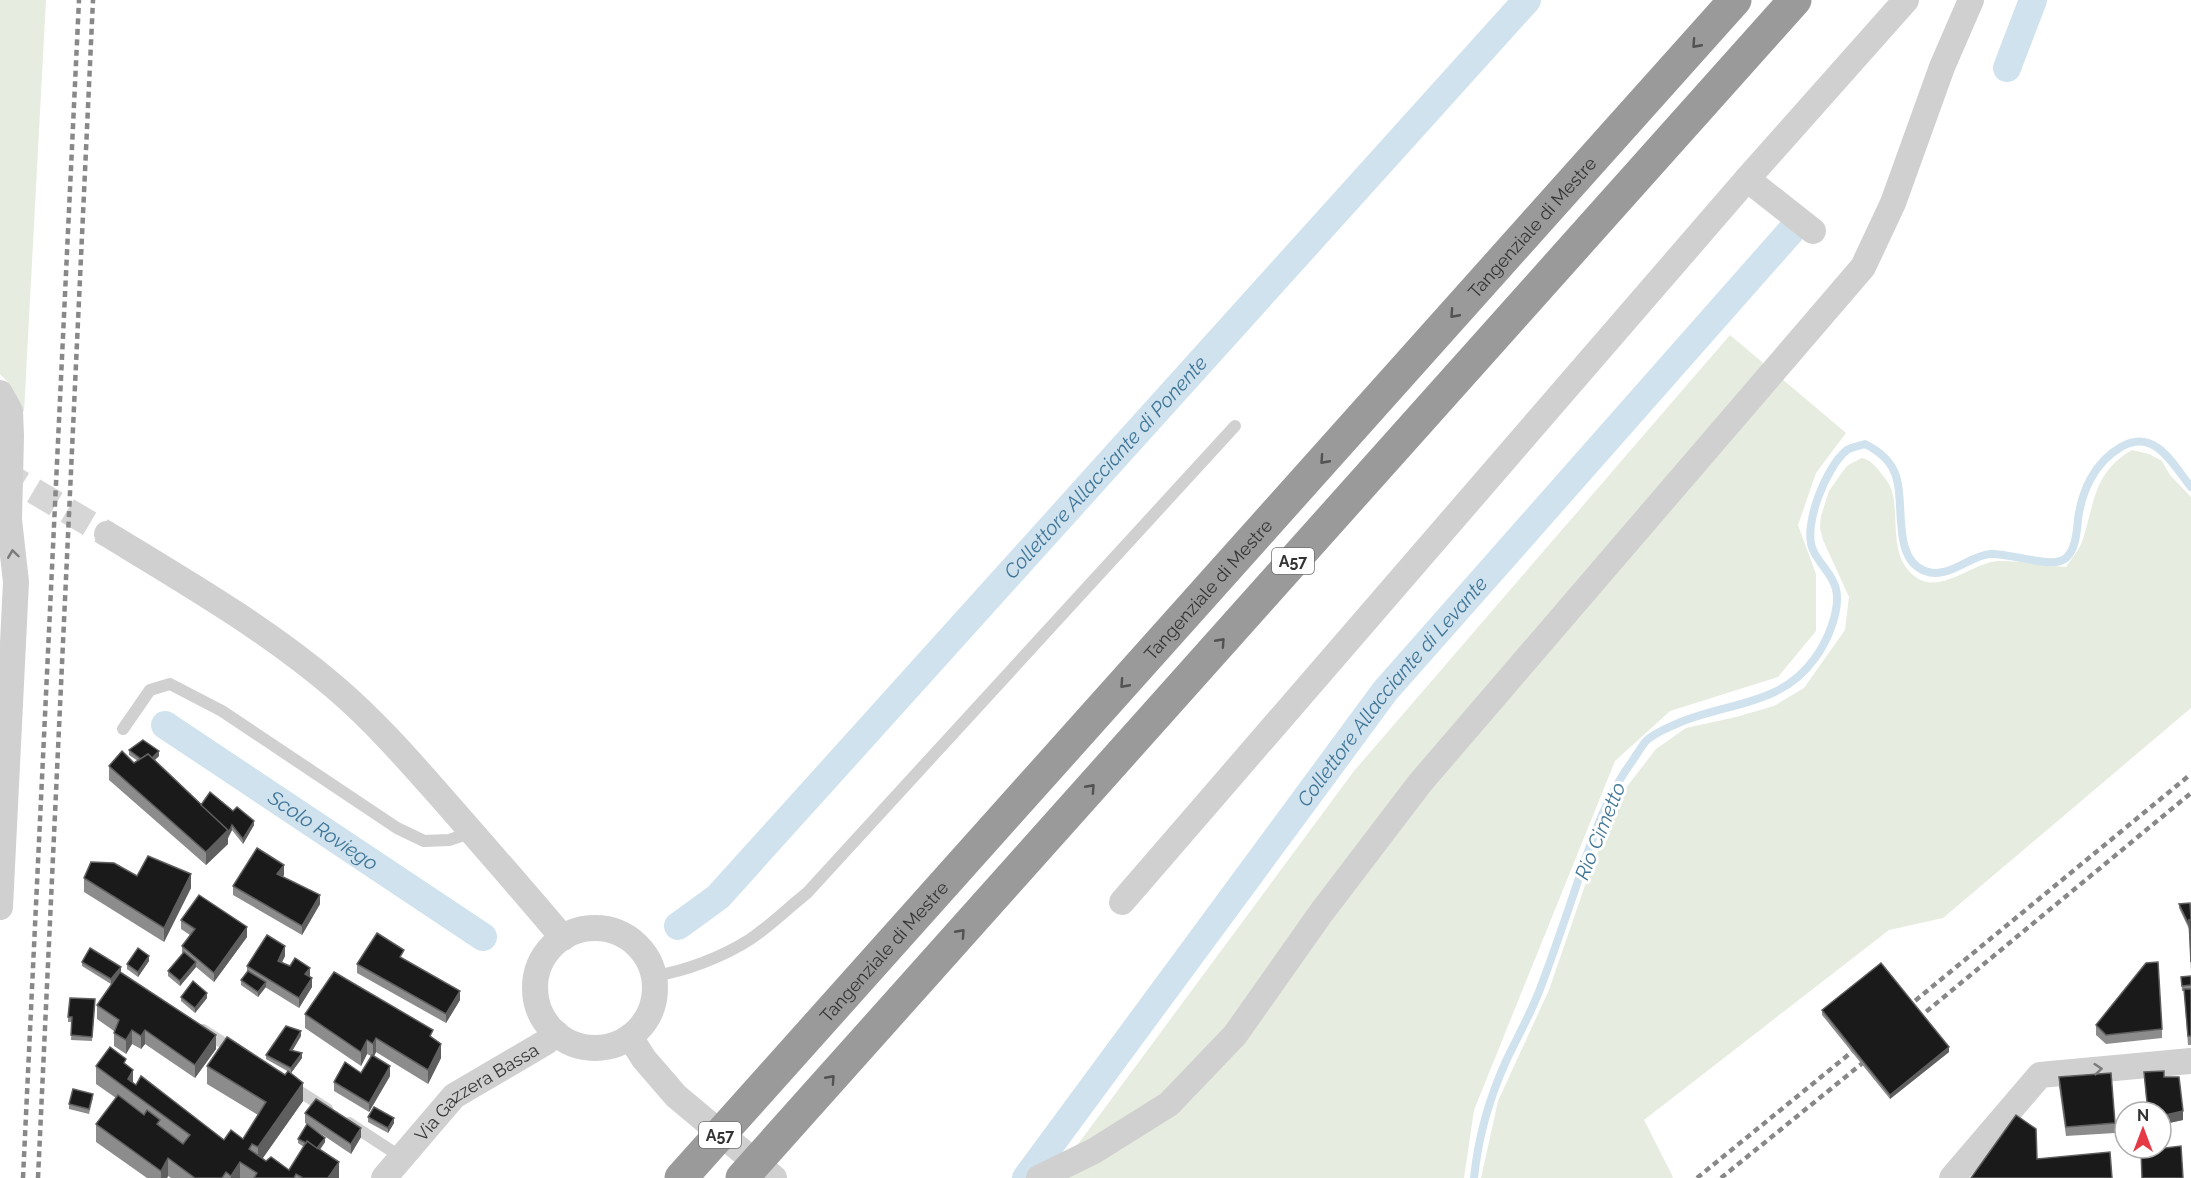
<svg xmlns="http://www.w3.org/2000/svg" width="2191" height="1178" font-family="Raleway,sans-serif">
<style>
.green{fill:#e6ecdf}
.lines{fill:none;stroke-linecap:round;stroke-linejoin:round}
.stream{stroke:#cfe2ee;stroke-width:8}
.canal{stroke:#cfe2ee;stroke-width:28}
.minor-tunnel{stroke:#d6d6d6;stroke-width:26;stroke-dasharray:26 13;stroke-linecap:butt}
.service{stroke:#d0d0d0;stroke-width:12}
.minor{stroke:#d0d0d0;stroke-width:26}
.motorway{stroke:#9a9a9a;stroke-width:33}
.rail{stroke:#888;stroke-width:4.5;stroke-dasharray:6 4.5;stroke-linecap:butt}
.wall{fill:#8c8c8c}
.shaded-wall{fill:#5f5f5f}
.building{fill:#1a1a1a;stroke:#5f5f5f;stroke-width:1.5}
.oneway{stroke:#525252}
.oneway2{stroke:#7a7a7a}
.labels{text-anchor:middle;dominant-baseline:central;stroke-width:6;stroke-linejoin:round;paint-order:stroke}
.shield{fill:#fff;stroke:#707070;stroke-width:1.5}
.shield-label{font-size:16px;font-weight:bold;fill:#333}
.street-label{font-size:18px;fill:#333;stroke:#fff}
.water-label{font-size:20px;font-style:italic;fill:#3f7597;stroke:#fff}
</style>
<rect width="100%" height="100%" fill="#fff"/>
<!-- green -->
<g class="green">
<polygon points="0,0 46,0 24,412 7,381 0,374"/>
<polygon points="1730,335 1846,433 1816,473 1798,525 1816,574 1816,631 1778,677 1670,711 1615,761 1474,1110 1464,1178 1053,1178 1354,771"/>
<path d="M2132,450l17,4 13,7 8,14 21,22v211l-248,210 -54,12 -245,190 29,57 -1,1h-191l17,-77 51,-111 42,-122 34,-79 31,-40 30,-21 50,-11 38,-11 30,-18 41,-58 4,-33 -26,-57 -3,-12 1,-12 8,-25 14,-20 5,-6 14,-7c8,2 13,7 18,14 4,5 10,12 12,19 7,25 -2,59 17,80 26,30 61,-8 89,-10 22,-1 45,5 68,6 6,-9 14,-18 17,-28 12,-38 11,-67 49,-89z"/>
</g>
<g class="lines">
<!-- stream -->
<path class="stream" d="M1474,1178c4,-40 16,-82 33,-119 11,-23 24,-46 33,-70 16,-42 30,-84 44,-126 13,-38 25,-70 49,-103 4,-6 8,-13 13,-19 7,-7 19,-12 28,-16 49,-23 106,-17 141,-67 12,-16 26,-48 21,-69 -4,-16 -17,-25 -23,-39 -11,-24 14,-85 34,-100 4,-3 12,-4 18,-6 12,6 23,14 29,27 13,27 -4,87 31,100 23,9 43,-15 65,-17 18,-2 63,16 76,4 10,-9 11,-28 12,-39 4,-29 17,-57 43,-72 34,-20 52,18 70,40"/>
<!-- canal -->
<g class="canal">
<polyline points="2007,68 2033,0"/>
<path id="s1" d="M165,725l318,212"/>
<path id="s2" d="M678,926l40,-29 809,-897"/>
<path id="s3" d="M1026,1178l359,-487 406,-460"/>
</g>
<!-- minor-tunnel -->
<polyline class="minor-tunnel" points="0,471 107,534"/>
<!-- service -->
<g class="service">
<polyline points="123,729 150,690 170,684 222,711 397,828 424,841 449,840 473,832"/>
<path d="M654,976c32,-5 68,-19 95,-36 20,-13 39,-32 58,-47l428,-467"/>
<polyline points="203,1030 236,1051"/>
<polyline points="291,1086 327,1109"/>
<polyline points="349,1123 401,1157"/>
</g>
<!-- minor -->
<g class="minor">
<polyline points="1747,179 1813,231"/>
<polyline points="0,393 10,411 11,436 9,520 16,582 0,907"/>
<path d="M107,534c79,48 160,95 230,155 36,31 67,66 98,101 43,49 86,98 128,148"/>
<polyline points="1122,902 1747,179 1906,0"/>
<circle cx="595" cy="988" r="60"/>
<polyline points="630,1037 644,1059 676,1096 774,1178"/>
<path id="s4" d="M384,1178l70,-82 92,-54 10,-9"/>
<polyline points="1039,1178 1094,1151 1169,1104 1235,1035 1321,913 1420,783 1863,267 1893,203 1942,67 1971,0"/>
<polyline points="1952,1178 2040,1075 2191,1061"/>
</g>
<!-- motorway -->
<g class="motorway">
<path id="s5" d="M681,1178l1054,-1178"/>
<polyline points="742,1178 1795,0"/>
</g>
<!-- rail -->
<g class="rail">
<polyline points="1899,1014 2191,774"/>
<polyline points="1910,1025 2191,793"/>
<polyline points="23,1178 79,0"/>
<polyline points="38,1178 93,0"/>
<polyline points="1697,1178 1864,1042"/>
<polyline points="1721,1178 1875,1053"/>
</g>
</g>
<!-- wall -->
<g class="wall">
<polygon points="129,750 159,756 154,760 201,805 233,811 254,825 243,844 232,830 228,838 228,844 206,865 109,780 109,766 134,763 138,761 129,755"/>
<polygon points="284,875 282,877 320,904 302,935 233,895 233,886"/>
<polygon points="137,876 191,888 164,942 84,892 84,878"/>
<polygon points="2179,904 2191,905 2191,972 2189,929 2179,908"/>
<polygon points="181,920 247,937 214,982 196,967 180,986 168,976 168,971 182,954 182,946 190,935 181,929"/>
<polygon points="285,956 282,962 310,977 312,987 299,1008 265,987 258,997 241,985 241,980 247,971 247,966"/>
<polygon points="404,959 460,1000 446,1023 357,973 357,964"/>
<polygon points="149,961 138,977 127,969 127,964"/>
<polygon points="82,962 121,971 111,984 82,966"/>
<polygon points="2191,976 2191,1045 2188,1045 2184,991 2182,991 2181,977"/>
<polygon points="181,997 207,998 195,1013 181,1001"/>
<polygon points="95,1004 92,1041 71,1040 72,1022 68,1022 68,1017"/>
<polygon points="97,1005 216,1049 195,1078 145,1044 141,1049 132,1044 126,1054 114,1046 114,1031 97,1019"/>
<polygon points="1822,1010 1949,1052 1890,1099 1822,1015"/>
<polygon points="305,1014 433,1038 441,1058 428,1084 376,1052 374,1056 390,1076 369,1112 334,1091 334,1082 361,1073 371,1056 367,1054 361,1066 305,1028"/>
<polygon points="2096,1025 2162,1029 2162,1038 2106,1044 2096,1035"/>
<polygon points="301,1036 293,1050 302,1058 291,1073 266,1059 266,1055"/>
<polygon points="126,1065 133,1083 224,1140 243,1139 258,1115 207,1084 207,1066 303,1101 262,1159 266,1161 289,1170 304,1147 298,1143 298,1139 307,1124 305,1123 305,1113 361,1137 351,1154 311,1127 325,1142 320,1150 339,1178 171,1178 168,1176 167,1178 147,1178 96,1142 96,1124 116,1098 96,1084 96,1066"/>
<polygon points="2144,1072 2164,1077 2183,1120 2169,1123 2163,1131 2161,1131 2161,1112 2147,1112"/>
<polygon points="2059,1077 2115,1123 2115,1133 2066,1136 2059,1086"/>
<polygon points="93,1098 89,1114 69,1109 69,1104"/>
<polygon points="368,1117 394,1123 388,1133 368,1122"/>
</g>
<!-- shaded-wall -->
<g class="shaded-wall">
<polygon points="159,751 159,756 147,768 147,763"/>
<polygon points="254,821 254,825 243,844 243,839"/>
<polygon points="232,825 232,830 228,838 228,844 206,865 206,852"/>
<polygon points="284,865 284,875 277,883 277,874"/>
<polygon points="191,874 191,888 164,942 164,928"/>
<polygon points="320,895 320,904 302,935 302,926"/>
<polygon points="247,927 247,937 214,982 214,973"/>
<polygon points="285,946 285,956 278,970 278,961"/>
<polygon points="149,956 149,961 138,977 138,972"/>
<polygon points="196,962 196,967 180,986 180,981"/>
<polygon points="121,967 121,971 111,984 111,979"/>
<polygon points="310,968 310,977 305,974"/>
<polygon points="312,978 312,987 299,1008 299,998"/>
<polygon points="266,982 266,987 258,997 258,992"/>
<polygon points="460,991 460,1000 446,1023 446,1014"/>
<polygon points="207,993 207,998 195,1013 195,1008"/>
<polygon points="132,1030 132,1044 126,1054 126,1040"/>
<polygon points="145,1030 145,1044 141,1049 141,1036"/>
<polygon points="301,1031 301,1036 290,1054 290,1050"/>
<polygon points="216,1035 216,1049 195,1078 195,1065"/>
<polygon points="376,1038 376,1052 373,1058 373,1044"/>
<polygon points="367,1040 367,1054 361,1066 361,1052"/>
<polygon points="441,1044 441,1058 428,1084 428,1070"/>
<polygon points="1949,1047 1949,1052 1890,1099 1890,1095"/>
<polygon points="302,1053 302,1058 291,1073 291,1068"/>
<polygon points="390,1066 390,1076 369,1112 369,1103"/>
<polygon points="133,1070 133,1088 128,1079"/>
<polygon points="303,1083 303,1101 258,1165 258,1147"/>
<polygon points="2183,1111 2183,1120 2169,1123 2163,1131 2163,1126 2161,1125 2161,1116"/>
<polygon points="394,1118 394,1123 388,1133 388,1128"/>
<polygon points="361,1128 361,1137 351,1154 351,1144"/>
<polygon points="325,1138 325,1142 317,1153 317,1148"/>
<polygon points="168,1158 168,1176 167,1178 161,1178 161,1171"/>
<polygon points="240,1162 240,1178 231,1178 231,1176"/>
<polygon points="339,1162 339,1178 328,1178"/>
</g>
<!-- building -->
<g class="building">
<polygon points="143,740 159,751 152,758 148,754 141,759 129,750"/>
<polygon points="122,751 134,763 148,754 228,830 206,852 109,766"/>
<polygon points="210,792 233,811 237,807 254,821 243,839 232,825 228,834 228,830 201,805"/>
<polygon points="257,848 284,865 277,874 320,895 302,926 233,886"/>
<polygon points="148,856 191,874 164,928 84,878 91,862 114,863 137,876"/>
<polygon points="199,895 247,927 214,973 182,946 195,929 181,920"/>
<polygon points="2190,903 2191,920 2189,920 2189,925 2179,904"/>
<polygon points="2189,920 2191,920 2191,962"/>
<polygon points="377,933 404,950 400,957 460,991 446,1014 357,964"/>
<polygon points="267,935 285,946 278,961 290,966 295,958 310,968 305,974 312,978 299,998 247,966"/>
<polygon points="90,948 121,967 111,979 82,962"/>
<polygon points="138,948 149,956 138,972 127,964"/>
<polygon points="184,952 196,962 180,981 168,971"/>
<polygon points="2158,962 2162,1029 2106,1035 2096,1025 2146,963"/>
<polygon points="1881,963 1949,1047 1890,1095 1822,1010"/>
<polygon points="248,971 266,982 258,992 241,980"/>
<polygon points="120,972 216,1035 195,1065 145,1030 141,1036 132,1030 126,1040 114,1033 119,1020 97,1005"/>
<polygon points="334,972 433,1030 430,1036 441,1044 428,1070 376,1038 373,1044 367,1040 361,1052 305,1014"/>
<polygon points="2191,976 2191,985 2182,986 2181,977"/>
<polygon points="193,981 207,993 195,1008 181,997"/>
<polygon points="2184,989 2191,989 2191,1036 2188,1036"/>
<polygon points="70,998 95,999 92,1037 71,1035 72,1017 68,1017"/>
<polygon points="286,1026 301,1031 290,1050 302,1053 291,1068 266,1055"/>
<polygon points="227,1037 285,1075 288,1071 303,1083 258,1147 252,1144 249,1149 266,1161 271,1157 289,1170 307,1141 339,1162 328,1178 303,1178 296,1174 294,1178 254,1178 257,1173 240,1162 231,1176 226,1172 222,1178 195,1178 168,1158 161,1171 96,1124 118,1095 144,1115 147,1110 160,1120 157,1124 183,1144 190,1135 96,1066 110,1047 126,1059 124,1063 133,1070 128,1079 136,1085 141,1076 224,1140 231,1130 243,1139 266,1102 207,1066"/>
<polygon points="372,1055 390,1066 369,1103 334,1082 345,1062 361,1073"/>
<polygon points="2164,1071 2164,1077 2179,1077 2183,1111 2161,1116 2161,1112 2148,1112 2144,1072"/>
<polygon points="2111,1073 2115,1123 2066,1127 2059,1077"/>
<polygon points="73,1089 93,1094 89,1109 69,1104"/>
<polygon points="316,1099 361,1128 351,1144 305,1113"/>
<polygon points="374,1107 394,1118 388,1128 368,1117"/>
<polygon points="2016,1115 2036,1129 2037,1159 2110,1152 2112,1178 1971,1178"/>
<polygon points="2169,1118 2163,1126 2161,1127 2161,1120"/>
<polygon points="307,1124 325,1138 317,1148 318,1149 307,1141 306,1143 298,1139"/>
<polygon points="2181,1146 2183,1178 2142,1178 2141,1151"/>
</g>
<!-- one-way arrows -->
<defs><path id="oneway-chevron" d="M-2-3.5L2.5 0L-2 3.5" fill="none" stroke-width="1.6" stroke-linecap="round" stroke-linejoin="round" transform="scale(1.5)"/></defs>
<g class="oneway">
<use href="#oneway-chevron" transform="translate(1696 44) rotate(132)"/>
<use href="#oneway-chevron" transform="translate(1454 314) rotate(132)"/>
<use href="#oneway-chevron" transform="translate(1324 460) rotate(132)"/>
<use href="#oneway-chevron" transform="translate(1221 642) rotate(-48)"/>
<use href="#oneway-chevron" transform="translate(1124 684) rotate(132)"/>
<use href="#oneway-chevron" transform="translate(1091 788) rotate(-48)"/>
<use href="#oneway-chevron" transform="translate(961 933) rotate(-48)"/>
<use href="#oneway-chevron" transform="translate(831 1079) rotate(-48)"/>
</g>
<g class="oneway2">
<use href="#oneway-chevron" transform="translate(13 554) rotate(-98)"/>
<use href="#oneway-chevron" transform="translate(2098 1069) rotate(-5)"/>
</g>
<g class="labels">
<!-- shield labels -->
<g class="shield">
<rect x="1272" y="548" width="42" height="26" rx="4.5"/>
<rect x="699" y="1122" width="42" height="26" rx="4.5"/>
</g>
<g class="shield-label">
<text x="1293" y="561">A57</text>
<text x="720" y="1135">A57</text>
</g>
<!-- street labels -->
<g class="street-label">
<text stroke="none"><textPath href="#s5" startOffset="1276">Tangenziale di Mestre</textPath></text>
<text stroke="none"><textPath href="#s5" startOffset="790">Tangenziale di Mestre</textPath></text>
<text stroke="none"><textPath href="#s5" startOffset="304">Tangenziale di Mestre</textPath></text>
<text stroke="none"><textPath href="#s4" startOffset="128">Via Gazzera Bassa</textPath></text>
</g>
<!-- water labels -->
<g class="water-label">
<text stroke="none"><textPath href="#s2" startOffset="628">Collettore Allacciante di Ponente</textPath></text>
<text stroke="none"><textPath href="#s3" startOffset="609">Collettore Allacciante di Levante</textPath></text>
<text stroke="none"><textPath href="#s1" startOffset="190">Scolo Roviego</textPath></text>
<text transform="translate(1600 831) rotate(-68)">Rio Cimetto</text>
</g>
</g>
<!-- north arrow -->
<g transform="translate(2143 1130)"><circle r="28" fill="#ffffff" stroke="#adadad" stroke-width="1.5"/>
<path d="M0-4.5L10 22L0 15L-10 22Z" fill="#e63946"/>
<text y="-9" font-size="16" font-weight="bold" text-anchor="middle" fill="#333333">N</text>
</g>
</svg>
